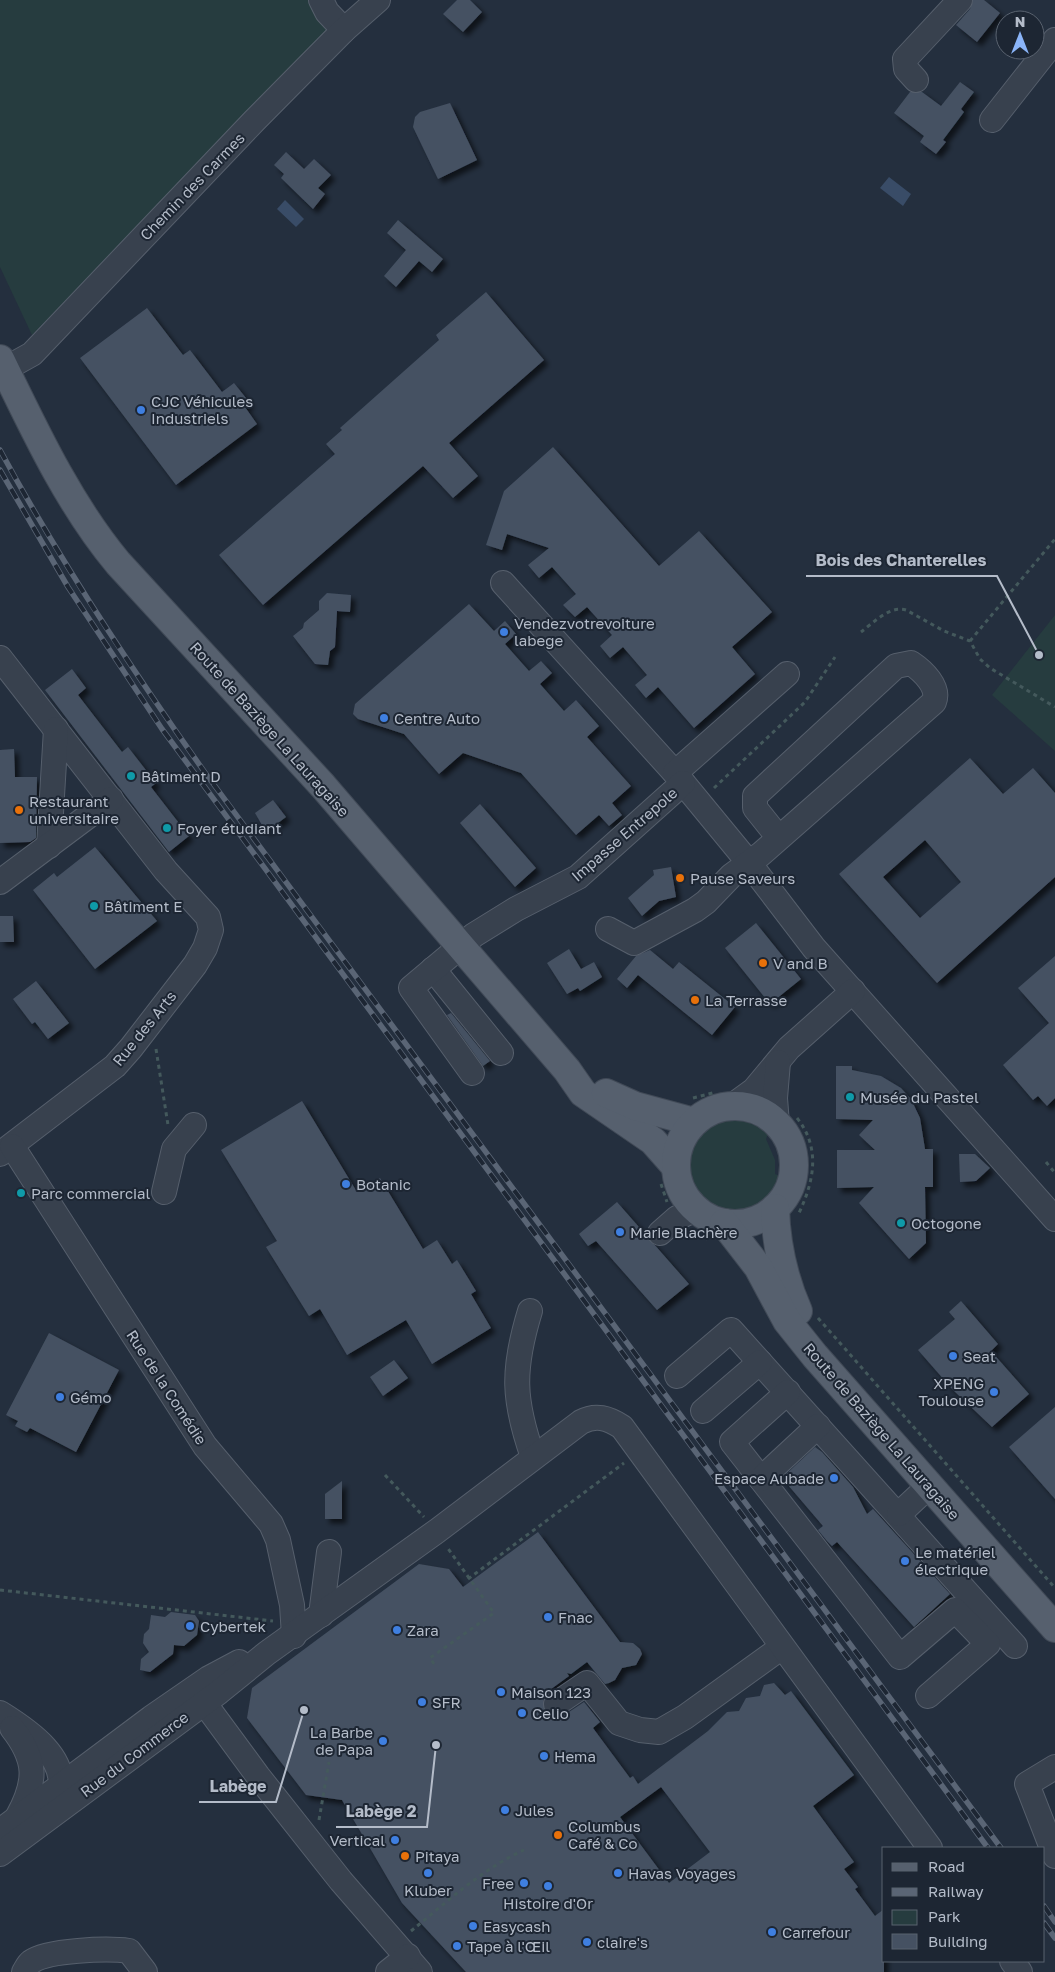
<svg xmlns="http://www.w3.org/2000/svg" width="1055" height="1972" font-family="'Golos Text',sans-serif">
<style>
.green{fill:#263c3f}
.water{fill:#394c67}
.building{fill:#455162;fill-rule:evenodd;filter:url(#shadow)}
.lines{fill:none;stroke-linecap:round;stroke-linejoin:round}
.minor-casing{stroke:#565f6c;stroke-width:26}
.major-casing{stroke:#414a57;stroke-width:30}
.path{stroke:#44595c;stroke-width:3;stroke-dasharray:4 4;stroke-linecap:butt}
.minor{stroke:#38414e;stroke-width:24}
.major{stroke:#56606e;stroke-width:28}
.rail-casing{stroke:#5a6575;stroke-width:5.5}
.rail{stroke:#1d2633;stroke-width:4;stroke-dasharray:11;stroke-linecap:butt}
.shop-dot{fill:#3f7fe0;stroke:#1d2633;stroke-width:2}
.culture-dot{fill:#0f9aa8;stroke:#1d2633;stroke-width:2}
.food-dot{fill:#e8710a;stroke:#1d2633;stroke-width:2}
.labels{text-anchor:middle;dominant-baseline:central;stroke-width:4;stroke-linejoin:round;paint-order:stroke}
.street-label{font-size:15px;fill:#b4bcc9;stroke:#1d2633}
.poi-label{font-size:15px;fill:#b4bcc9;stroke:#1d2633;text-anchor:start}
.leader{fill:none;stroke:#b4bcc9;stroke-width:2}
.callout-dot{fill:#b4bcc9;stroke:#1d2633;stroke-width:2}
.callout-label{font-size:16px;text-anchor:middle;font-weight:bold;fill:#b4bcc9;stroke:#1d2633;stroke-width:4;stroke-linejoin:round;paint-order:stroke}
</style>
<defs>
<filter id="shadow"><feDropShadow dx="4.5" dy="4.5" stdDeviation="2.5" flood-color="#0009"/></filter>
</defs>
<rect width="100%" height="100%" fill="#242f3e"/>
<!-- green -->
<g class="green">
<polygon points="0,0 308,0 331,30 32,335 0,267"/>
<polygon points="1055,615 1055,751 992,695"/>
<path d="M738,1118l13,2 18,11 -3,8 9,21v14l8,3c-31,70 -118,26 -89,-34 8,-17 26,-24 44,-25z"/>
</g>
<!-- water -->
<g class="water">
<polygon points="889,177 911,194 903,206 880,188"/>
<polygon points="285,200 304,219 296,227 277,209"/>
</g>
<!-- building -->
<g class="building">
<polygon points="457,0 470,0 482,12 463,32 443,14"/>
<polygon points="973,0 984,0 1000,13 977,42 956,25 970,9"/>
<polygon points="960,82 974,92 961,109 964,112 943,140 946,142 936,154 920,142 924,136 894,113 910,92 922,92 941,106"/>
<polygon points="450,103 477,160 438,179 413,127 415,117 420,112"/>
<polygon points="286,152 304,169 314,159 331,175 318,188 325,194 313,209 281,178 284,174 274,165"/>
<polygon points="398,220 443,259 432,272 419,261 396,287 384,276 406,250 387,233"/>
<polygon points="486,292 544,360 449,443 478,476 453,498 423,466 263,605 219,555 335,454 326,444 342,430 340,428 439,340 436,335"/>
<polygon points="147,308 183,355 190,350 222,392 234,383 250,403 245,407 257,424 176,485 80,358"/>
<polygon points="553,447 659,566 699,531 772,612 732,647 755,674 694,728 658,687 646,698 635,685 647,675 623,647 610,658 600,646 612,635 587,607 575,617 563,605 576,594 552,567 539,578 528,565 549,548 507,534 502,550 486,545 504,491"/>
<polygon points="327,593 351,595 350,612 337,611 335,647 330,651 328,665 315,664 293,636 303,628 304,623 319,610 319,601"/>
<polygon points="469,604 494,631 505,621 516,634 505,644 529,671 541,661 552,673 540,684 564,711 576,700 599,726 587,737 631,786 612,803 622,815 609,826 599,815 576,835 521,773 463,753 439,774 404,734 358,719 353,714 355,704"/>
<polygon points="72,669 86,688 78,695 122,752 128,747 156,783 151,787 189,836 169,852 45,690"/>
<polygon points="14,749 15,777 37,777 36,838 30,842 0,843 0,750"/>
<path d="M970,758l33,36 30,-26 22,25v84l-118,106 -98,-109zM925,840l36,42 -41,36 -37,-41z"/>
<polygon points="273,800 286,817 266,832 255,813"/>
<polygon points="480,804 536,868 515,887 460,823"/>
<polygon points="95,847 157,921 95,969 33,890 54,873 57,877"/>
<polygon points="671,867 676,897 659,901 642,916 628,898 654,875 653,870"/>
<polygon points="0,916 13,916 14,942 0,942"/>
<polygon points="756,923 801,979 770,1004 725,948"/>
<polygon points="569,949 581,969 594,962 602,977 580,991 578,988 567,994 547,963"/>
<polygon points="650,950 673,969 679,962 735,1007 712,1035 638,975 627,988 617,979 636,956"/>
<polygon points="1055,956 1055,1098 1047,1106 1038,1096 1033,1100 1003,1065 1049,1023 1018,988"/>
<polygon points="36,981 69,1023 48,1039 35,1022 32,1024 13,999"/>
<polygon points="451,1013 490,1061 483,1066 447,1015"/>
<polygon points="836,1066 852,1066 852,1070 881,1076 901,1088 911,1099 920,1118 925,1149 933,1149 933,1187 925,1187 926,1243 909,1259 859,1203 874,1187 837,1188 837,1150 875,1150 859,1135 873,1120 836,1119"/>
<polygon points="302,1101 357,1192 380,1178 423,1249 437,1240 452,1264 457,1260 476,1291 471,1294 491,1328 432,1364 406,1320 347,1355 320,1309 309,1316 266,1247 277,1241 221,1150"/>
<polygon points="959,1154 975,1154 990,1168 976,1181 960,1182"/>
<polygon points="617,1202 689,1284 657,1310 596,1241 588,1246 579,1234"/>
<polygon points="961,1301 998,1344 991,1351 1029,1394 992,1427 953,1390 918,1350 955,1319 949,1312"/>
<polygon points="49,1333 119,1370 76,1452 30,1428 27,1432 15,1426 18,1421 6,1415"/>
<polygon points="394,1360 408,1378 383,1396 370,1377"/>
<polygon points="1055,1407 1055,1499 1009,1447"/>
<polygon points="815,1447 822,1452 853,1487 867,1514 873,1509 950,1594 914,1627 837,1542 832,1546 827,1541 818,1530 823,1526 782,1478"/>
<polygon points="342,1481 342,1519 325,1519 325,1494"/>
<path d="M538,1532l82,110 13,1 7,6 2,5 -6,11 -14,3 -7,12 -6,3 -4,1 -18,-22 -16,12 -4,-1 2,3 -26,19 2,17 5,5 10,1 24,-16 16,20 -7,6 37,50 3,-2 5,8 70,-53 19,-19 12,-1 7,-13 14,-2 4,-11 10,-2 11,12 6,-4 63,84 -41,31 41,56 -10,7 14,18 -3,2 20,27 9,-7v63h-418l-64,-69 -60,-103 -36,-5 -59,-77 5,-30 167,-124 30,5 14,18zM661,1787l49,65 -41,31 -49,-66z"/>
<polygon points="171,1612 195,1615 199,1621 197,1635 184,1646 174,1645 173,1654 150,1672 140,1670 141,1659 149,1652 143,1643 144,1634 149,1629 151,1615 165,1617"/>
</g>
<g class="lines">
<defs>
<g id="minor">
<polyline points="321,0 327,12 344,30"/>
<polyline points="916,80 906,69 905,59 960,0"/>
<polyline points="992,120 1055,40"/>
<polyline points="5,369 32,354 254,121 344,30 378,0"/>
<polyline points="503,583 675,773 749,863 814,948 1055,1219"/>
<polyline points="0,658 166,871 208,917 211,930 205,948 195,965 131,1048 115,1066 0,1154"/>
<polyline points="675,773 787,674"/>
<polyline points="49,846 56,729"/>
<polyline points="0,882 111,799"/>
<path d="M608,929l26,14 61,-33 11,-8 25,-26 30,-22 173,-152c6,-15 -11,-31 -23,-39l-15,3 -141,130v12l24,30"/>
<polyline points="433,969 501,1053"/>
<polyline points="472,1073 411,988 474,935 516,909 578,877 683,783"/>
<polyline points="732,1106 754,1090 789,1048 853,991"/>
<polyline points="777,1124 775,1098 778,1062"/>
<polyline points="12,1146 205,1446 271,1524 278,1540 292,1605 294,1636"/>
<polyline points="164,1192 174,1149 194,1125"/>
<polyline points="660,1233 677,1218 696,1209"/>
<path d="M530,1311c-18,59 -17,89 3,146"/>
<polyline points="677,1376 731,1330 1015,1646"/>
<polyline points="788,1392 732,1442 900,1657 955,1610 988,1644 928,1696"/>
<polyline points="703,1411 760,1362"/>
<polyline points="761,1479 818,1426"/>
<polyline points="899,1514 929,1486"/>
<polyline points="321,1615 329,1552"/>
<polyline points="194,1689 258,1776 341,1881 420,1972"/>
<polyline points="556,1704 587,1683 619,1723 640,1730 659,1732 685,1717 782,1647"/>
<path d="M0,1713c29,18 71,46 59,85"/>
<path d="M12,1728c25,32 25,53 6,88"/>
<polyline points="1055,1767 1027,1784 1055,1856"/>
<polyline points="0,1831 151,1718 209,1678 239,1662"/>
<path d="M0,1854l219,-162 48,-39 170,-122 144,-109c15,-8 27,-4 41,5l308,421"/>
<polyline points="1012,1961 1020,1972"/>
<path d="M24,1972c2,-3 4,-8 7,-10 16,-12 77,-14 98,-11l16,21"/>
<polyline points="388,1972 408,1956"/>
</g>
<g id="major">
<path d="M0,359c34,70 68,144 118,204l205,223 244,284 16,23 70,48 23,26"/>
<polyline points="606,1093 635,1106 694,1122"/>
<circle cx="735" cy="1165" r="59"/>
<path d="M775,1208c1,37 8,69 23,103"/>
<polyline points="724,1223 758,1267 787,1321 815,1356 1055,1628"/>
</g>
</defs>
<!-- minor casing -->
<use href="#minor" class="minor-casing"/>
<!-- major casing -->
<use href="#major" class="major-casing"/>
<!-- path -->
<g class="path">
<path d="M861,632c12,-9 29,-27 45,-22l38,21 26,10 10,18 10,9 65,39"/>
<polyline points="970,641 1055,539"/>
<polyline points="714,788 805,702 835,657"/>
<polyline points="156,1049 168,1125"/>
<polyline points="693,1098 716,1092"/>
<path d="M797,1118c24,30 17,63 2,95"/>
<polyline points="1046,1162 1055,1173"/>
<polyline points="661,1184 667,1202"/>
<polyline points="693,1232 707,1240"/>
<polyline points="818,1318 1055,1588"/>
<polyline points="385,1475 424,1517"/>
<polyline points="468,1579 624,1463"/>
<polyline points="0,1590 273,1621"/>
<polyline points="434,1664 430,1658 494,1613 447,1547"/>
<polyline points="319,1820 329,1762"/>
<path d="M411,1931c36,-29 71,-62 113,-81"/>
</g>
<!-- minor -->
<use href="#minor" class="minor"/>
<!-- major -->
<use href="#major" class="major"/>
<defs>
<g id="rail">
<path d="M0,450c61,113 132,220 206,324l795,1074"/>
<polyline points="0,470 68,587 162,729 988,1848"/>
<polyline points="1044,1906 1055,1922"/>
<polyline points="1044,1923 1055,1938"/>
</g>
</defs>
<!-- rail casing -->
<use href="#rail" class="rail-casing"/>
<!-- rail -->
<use href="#rail" class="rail"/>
</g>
<!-- markers -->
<g class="shop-dot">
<circle cx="141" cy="410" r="5"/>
<circle cx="504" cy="632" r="5"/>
<circle cx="384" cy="718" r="5"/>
<circle cx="346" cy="1184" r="5"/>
<circle cx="620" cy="1232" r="5"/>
<circle cx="953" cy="1356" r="5"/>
<circle cx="994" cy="1392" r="5"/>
<circle cx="60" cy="1397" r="5"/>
<circle cx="834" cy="1478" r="5"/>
<circle cx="905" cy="1561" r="5"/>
<circle cx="548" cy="1617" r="5"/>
<circle cx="190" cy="1626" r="5"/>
<circle cx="397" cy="1630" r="5"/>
<circle cx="501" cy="1692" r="5"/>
<circle cx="422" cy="1702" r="5"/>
<circle cx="522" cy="1713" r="5"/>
<circle cx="383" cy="1741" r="5"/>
<circle cx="544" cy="1756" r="5"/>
<circle cx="505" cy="1810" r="5"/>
<circle cx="395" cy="1840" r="5"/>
<circle cx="428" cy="1873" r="5"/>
<circle cx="618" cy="1873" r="5"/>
<circle cx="524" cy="1883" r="5"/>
<circle cx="548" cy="1886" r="5"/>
<circle cx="473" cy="1926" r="5"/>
<circle cx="772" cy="1932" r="5"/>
<circle cx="587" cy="1942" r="5"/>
<circle cx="457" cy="1946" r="5"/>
</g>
<g class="culture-dot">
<circle cx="131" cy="776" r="5"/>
<circle cx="167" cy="828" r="5"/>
<circle cx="94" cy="906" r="5"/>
<circle cx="850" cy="1097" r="5"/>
<circle cx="21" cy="1193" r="5"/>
<circle cx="901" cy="1223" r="5"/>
</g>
<g class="food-dot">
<circle cx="19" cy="810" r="5"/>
<circle cx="680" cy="878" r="5"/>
<circle cx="763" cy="963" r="5"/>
<circle cx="695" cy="1000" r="5"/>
<circle cx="558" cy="1835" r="5"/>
<circle cx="405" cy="1856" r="5"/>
</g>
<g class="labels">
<!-- street labels -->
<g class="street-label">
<text transform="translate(192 186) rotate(-46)">Chemin des Carmes</text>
<text transform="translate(270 729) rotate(48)">Route de Baziège La Lauragaise</text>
<text transform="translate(624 834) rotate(-41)">Impasse Entrepole</text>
<text transform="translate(144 1028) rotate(-51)">Rue des Arts</text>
<text transform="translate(167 1387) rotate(57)">Rue de la Comédie</text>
<text transform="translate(882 1431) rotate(49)">Route de Baziège La Lauragaise</text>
<text transform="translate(134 1754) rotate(-37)">Rue du Commerce</text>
</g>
<!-- poi labels -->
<g class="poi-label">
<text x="151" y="401">CJC Véhicules<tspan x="151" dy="17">Industriels</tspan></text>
<text x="514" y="623">Vendezvotrevoiture<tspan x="514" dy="17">labege</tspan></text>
<text x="394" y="718">Centre Auto</text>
<text x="141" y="776">Bâtiment D</text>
<text x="29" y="801">Restaurant<tspan x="29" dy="17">universitaire</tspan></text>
<text x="177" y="828">Foyer étudiant</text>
<text x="690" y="878">Pause Saveurs</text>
<text x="104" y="906">Bâtiment E</text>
<text x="773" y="963">V and B</text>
<text x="705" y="1000">La Terrasse</text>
<text x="860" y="1097">Musée du Pastel</text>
<text x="356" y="1184">Botanic</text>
<text x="31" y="1193">Parc commercial</text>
<text x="911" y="1223">Octogone</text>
<text x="630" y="1232">Marie Blachère</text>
<text x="963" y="1356">Seat</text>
<text x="984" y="1383" text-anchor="end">XPENG<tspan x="984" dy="17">Toulouse</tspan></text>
<text x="70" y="1397">Gémo</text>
<text x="824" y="1478" text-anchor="end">Espace Aubade</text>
<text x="915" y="1552">Le matériel<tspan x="915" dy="17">électrique</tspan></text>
<text x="558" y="1617">Fnac</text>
<text x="200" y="1626">Cybertek</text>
<text x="407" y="1630">Zara</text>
<text x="511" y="1692">Maison 123</text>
<text x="432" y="1702">SFR</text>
<text x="532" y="1713">Celio</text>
<text x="373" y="1732" text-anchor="end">La Barbe<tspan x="373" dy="17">de Papa</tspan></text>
<text x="554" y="1756">Hema</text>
<text x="515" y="1810">Jules</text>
<text x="568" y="1826">Columbus<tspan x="568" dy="17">Café &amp; Co</tspan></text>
<text x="385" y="1840" text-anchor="end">Vertical</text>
<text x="415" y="1856">Pitaya</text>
<text x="628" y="1873">Havas Voyages</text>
<text x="514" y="1883" text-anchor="end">Free</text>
<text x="428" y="1890" text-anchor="middle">Kluber</text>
<text x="548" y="1903" text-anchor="middle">Histoire d'Or</text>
<text x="483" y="1926">Easycash</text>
<text x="782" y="1932">Carrefour</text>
<text x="597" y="1942">claire's</text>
<text x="467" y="1946">Tape à l'Œil</text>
</g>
</g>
<!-- callouts -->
<path class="leader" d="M1039 655L997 576H806M304 1710L276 1802H199M436 1745L427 1827H336"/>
<g class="callout-dot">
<circle cx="1039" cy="655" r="5"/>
<circle cx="304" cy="1710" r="5"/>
<circle cx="436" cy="1745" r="5"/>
</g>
<g class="callout-label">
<text x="901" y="566">Bois des Chanterelles</text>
<text x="238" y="1792">Labège</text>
<text x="381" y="1817">Labège 2</text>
</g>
<!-- legend -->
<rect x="882" y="1847" width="162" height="115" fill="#1d2633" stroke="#59626f"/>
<rect x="892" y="1863" width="25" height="8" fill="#56606e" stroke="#59626f"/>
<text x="928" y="1872" font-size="15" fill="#b4bcc9">Road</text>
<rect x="892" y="1888" width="25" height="8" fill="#5a6575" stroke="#59626f"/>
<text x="928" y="1897" font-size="15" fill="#b4bcc9">Railway</text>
<rect x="892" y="1910" width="25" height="15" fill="#263c3f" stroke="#59626f"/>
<text x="928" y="1922" font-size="15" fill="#b4bcc9">Park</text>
<rect x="892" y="1934" width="25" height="15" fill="#455162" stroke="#59626f"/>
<text x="928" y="1947" font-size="15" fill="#b4bcc9">Building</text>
<!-- north arrow -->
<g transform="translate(1020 35)"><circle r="24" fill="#1d2633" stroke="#59626f"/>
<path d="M0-4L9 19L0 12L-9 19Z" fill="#8ab4f8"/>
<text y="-8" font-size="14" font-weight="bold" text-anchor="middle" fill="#b4bcc9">N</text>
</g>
</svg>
